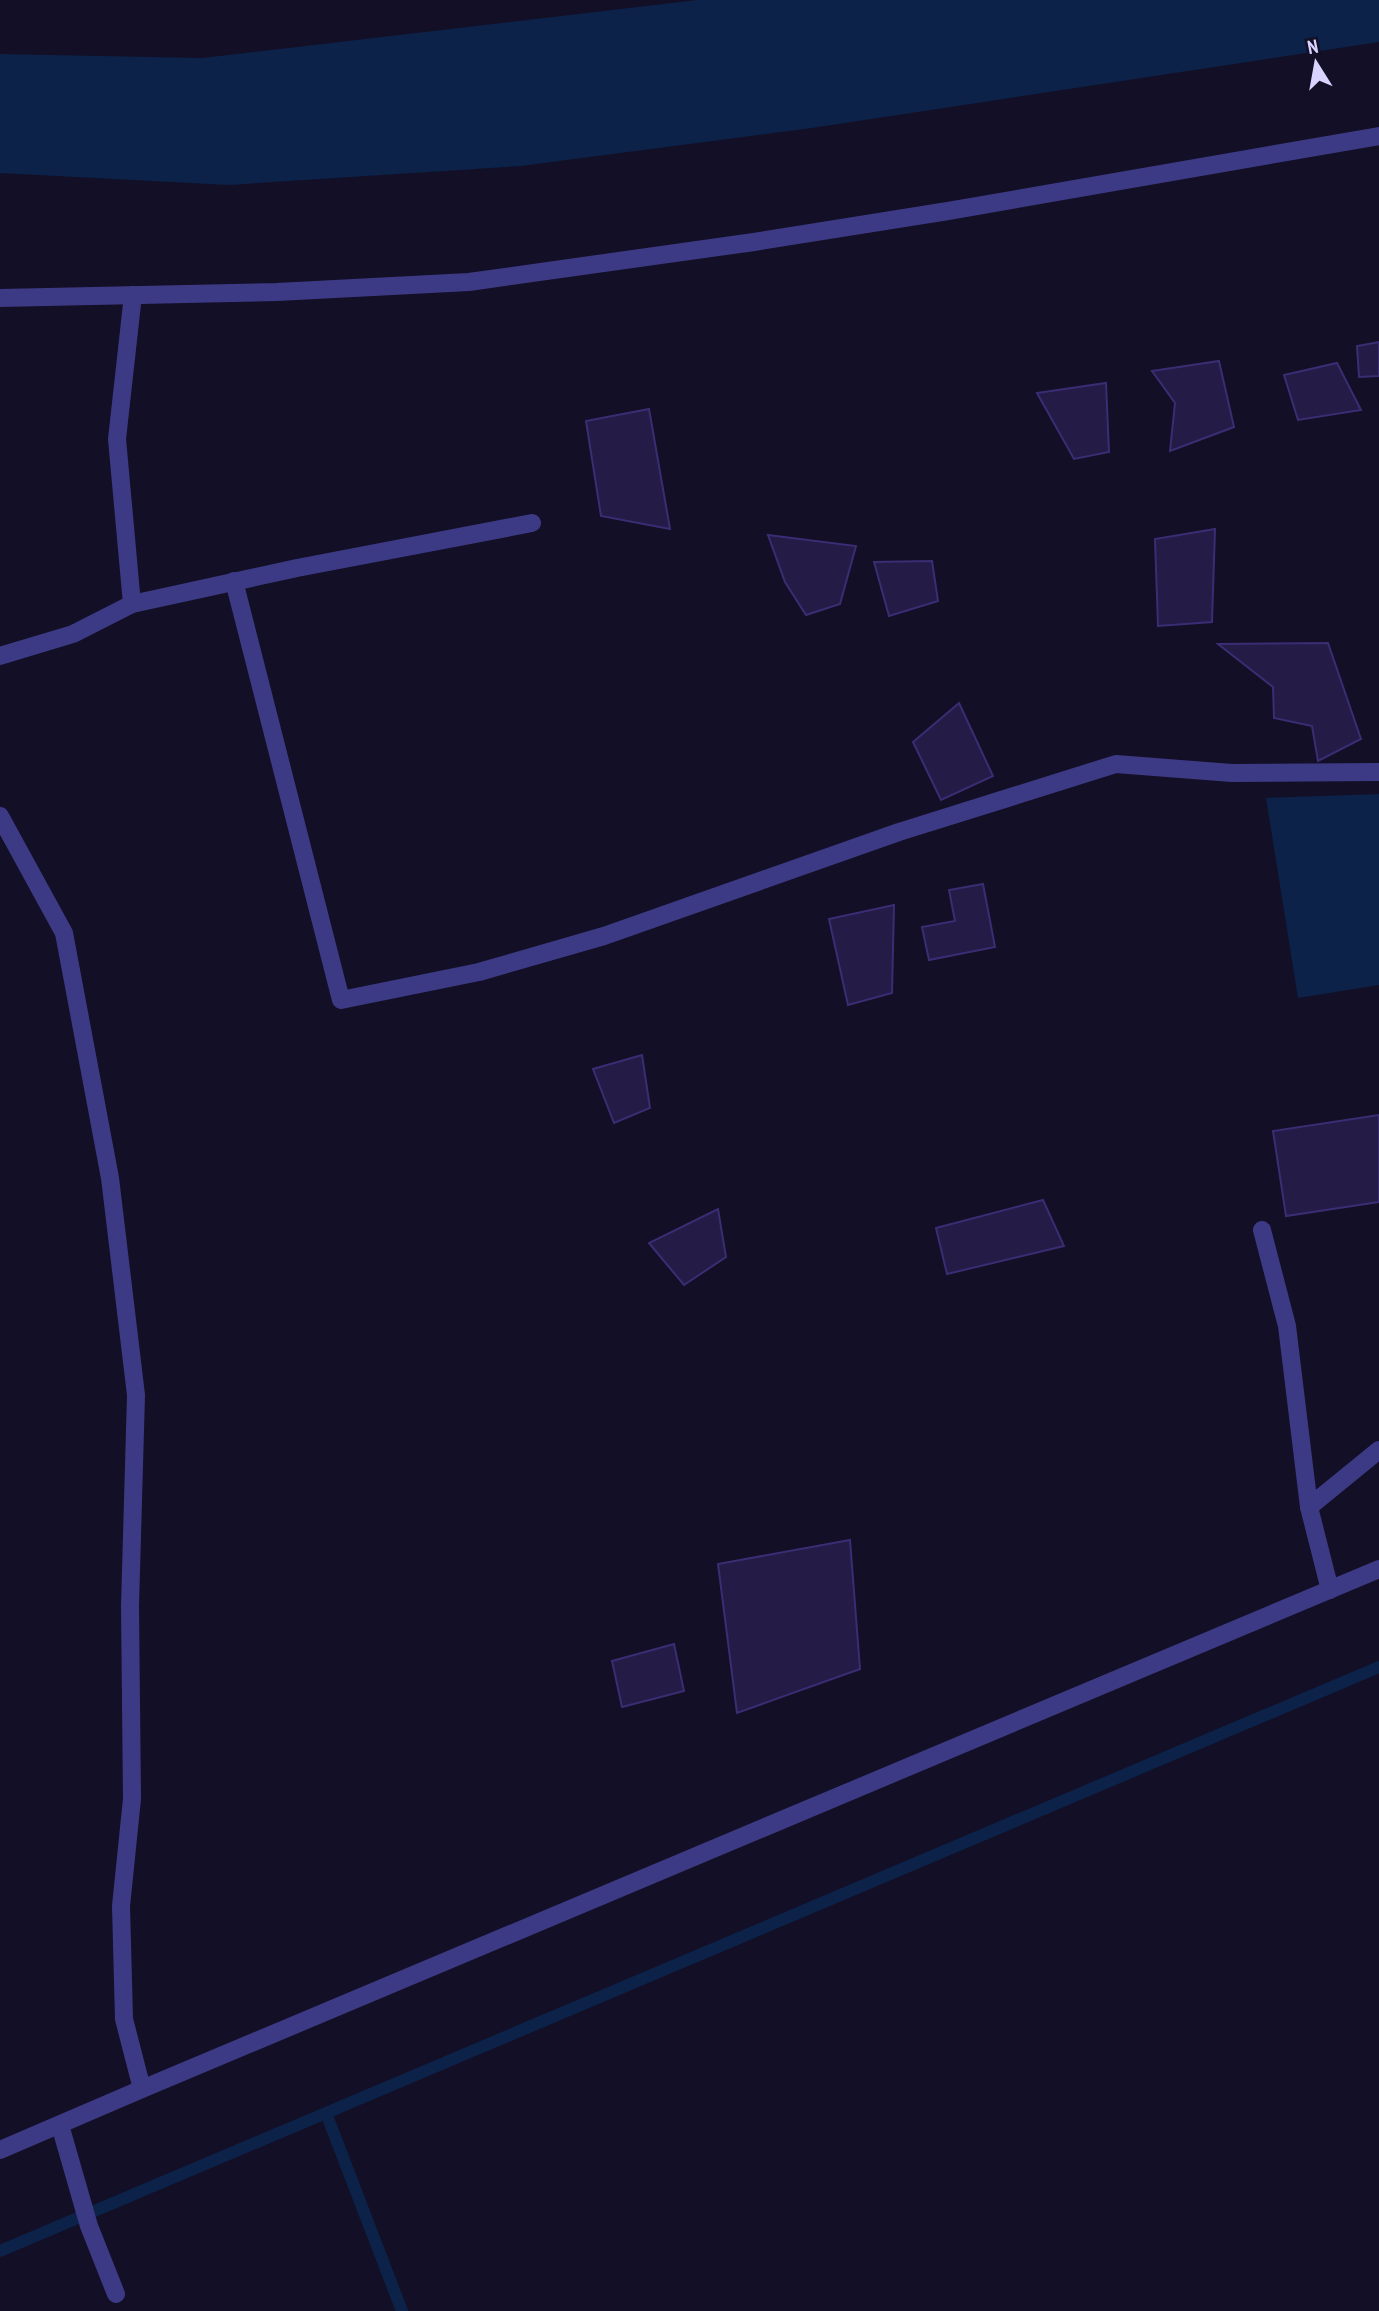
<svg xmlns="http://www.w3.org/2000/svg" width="1379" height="2311" font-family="'PT Sans Narrow',sans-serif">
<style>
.water{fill:#0c2248}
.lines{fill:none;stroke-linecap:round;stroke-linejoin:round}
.stream{stroke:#0c2248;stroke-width:12}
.building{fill:#241b47;stroke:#3b2d73;stroke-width:2}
.street{stroke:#3d3a85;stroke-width:18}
</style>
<rect width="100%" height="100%" fill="#130f26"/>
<!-- water -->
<g class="water">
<polygon points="697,0 1379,0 1379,42 812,128 521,166 229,185 0,173 0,54 202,58"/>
<polygon points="1379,794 1379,985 1298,998 1266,798"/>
</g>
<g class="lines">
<!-- stream -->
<g class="stream">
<polyline points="326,2113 402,2311"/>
<polyline points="0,2251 1379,1667"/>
</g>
</g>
<!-- building -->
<g class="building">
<polygon points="1379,342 1379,376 1359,377 1357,346"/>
<polygon points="1219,361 1234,427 1170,451 1175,403 1152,371"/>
<polygon points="1337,363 1361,410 1298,420 1284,375"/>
<polygon points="1106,383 1109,452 1074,459 1037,393"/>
<polygon points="649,409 670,529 601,516 586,421"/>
<polygon points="1215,529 1212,622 1158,626 1155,539"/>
<polygon points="768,535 856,546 840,604 806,615 785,582"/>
<polygon points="932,561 938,601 889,616 874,562"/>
<polygon points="1328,643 1361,739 1318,761 1312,726 1274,718 1273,687 1218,644"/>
<polygon points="959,703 993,776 941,800 913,742"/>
<polygon points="983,884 995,947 929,960 922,927 955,921 949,890"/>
<polygon points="894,905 892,993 848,1005 829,919"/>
<polygon points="642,1055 650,1108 614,1123 593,1069"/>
<polygon points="1379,1115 1379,1202 1286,1216 1273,1131"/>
<polygon points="1043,1200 1064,1246 947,1274 936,1228"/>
<polygon points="718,1209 726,1257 684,1285 649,1243"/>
<polygon points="850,1540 860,1669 737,1713 718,1564"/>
<polygon points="674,1644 684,1691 622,1707 612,1661"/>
</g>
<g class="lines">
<!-- street -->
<g class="street">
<polyline points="0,298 277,292 469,282 754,242 948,211 1379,136"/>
<polyline points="234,581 341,1000 479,972 604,936 899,832 1116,764 1232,773 1379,772"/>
<polyline points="132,604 117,439 133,295"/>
<polyline points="0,656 73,634 132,604 297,568 532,523"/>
<polyline points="0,816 64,933 110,1178 136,1395 130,1606 132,1799 121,1906 124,2019 142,2089"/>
<polyline points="1262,1230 1287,1326 1309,1507 1330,1590"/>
<polyline points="1309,1507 1379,1450"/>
<polyline points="60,2125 89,2226 116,2294"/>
<polyline points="0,2150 142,2089 1379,1569"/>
</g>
</g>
<!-- north arrow -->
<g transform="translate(1316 63) rotate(349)" stroke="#130f26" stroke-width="5" paint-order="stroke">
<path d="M0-5L12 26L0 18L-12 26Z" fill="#d9d4ff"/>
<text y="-10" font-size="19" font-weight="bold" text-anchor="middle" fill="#d9d4ff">N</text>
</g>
</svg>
